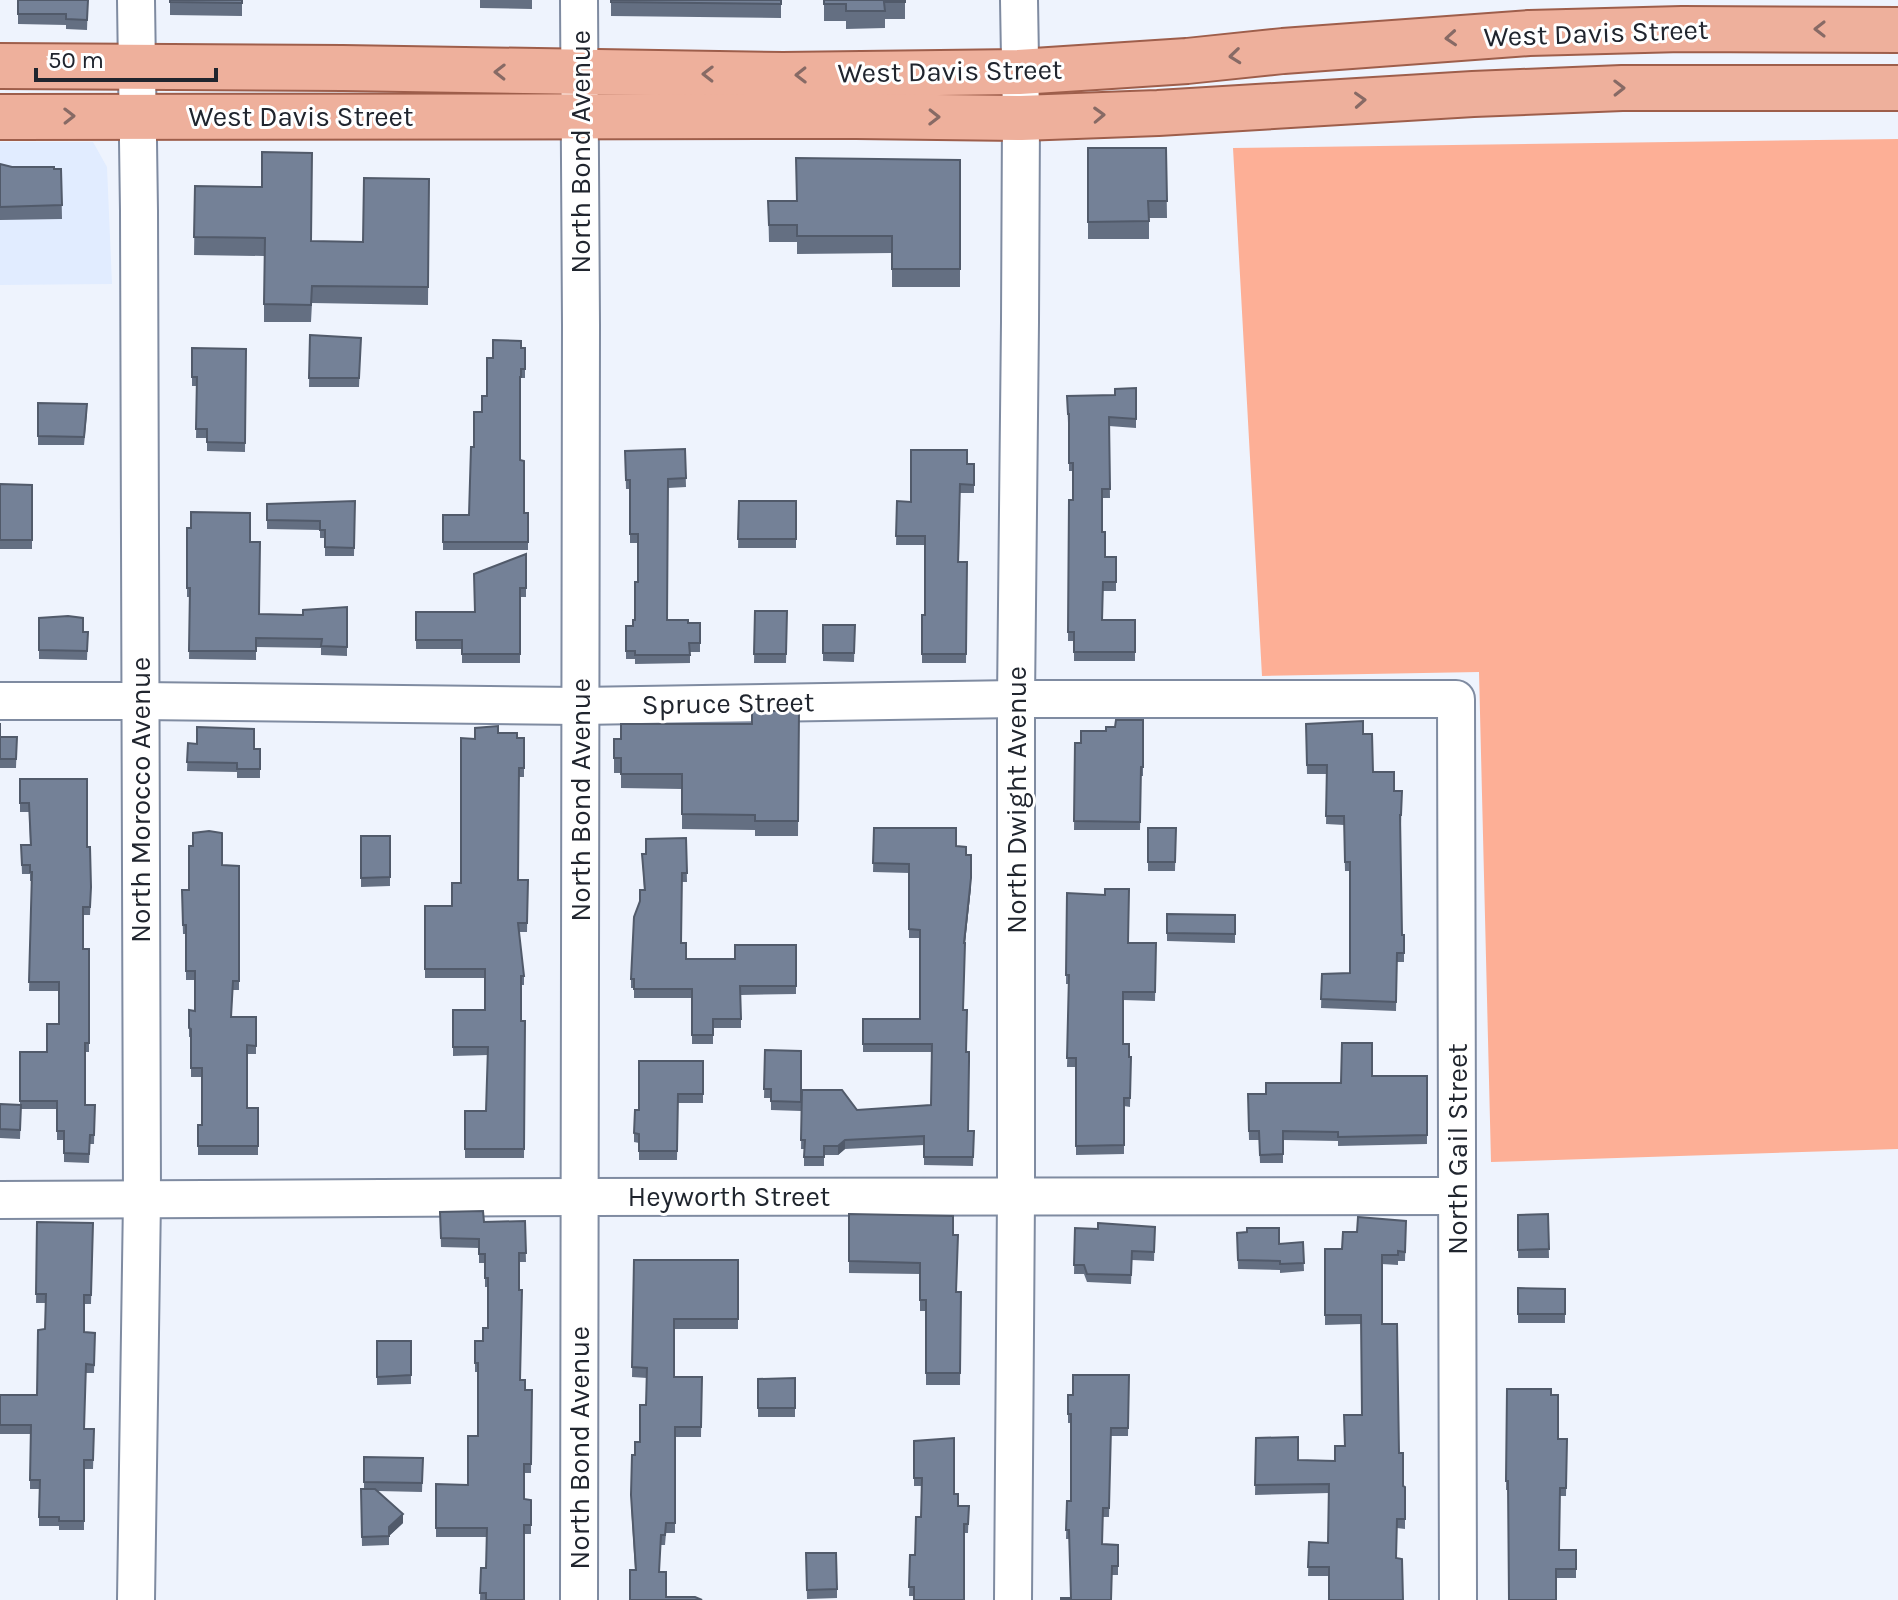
<svg xmlns="http://www.w3.org/2000/svg" width="1898" height="1600" font-family="Karla,sans-serif">
<style>
.built{fill:#e1ecff}
.green{fill:#fdaf96}
.lines{fill:none;stroke-linecap:round;stroke-linejoin:round}
.minor-casing{stroke:#7f8ba1;stroke-width:40}
.major-casing{stroke:#9e5e4b;stroke-width:48}
.minor{stroke:#fff;stroke-width:36}
.major{stroke:#eeb09c;stroke-width:44}
.wall{fill:#646f82}
.shaded-wall{fill:#515a6a}
.building{fill:#748197;stroke:#515a6a;stroke-width:2}
.oneway{stroke:#876a65}
.labels{text-anchor:middle;dominant-baseline:central;stroke-width:6;stroke-linejoin:round;paint-order:stroke}
.street-label{font-size:28px;fill:#20252e;stroke:#fff}
</style>
<rect width="100%" height="100%" fill="#eef3fd"/>
<!-- built -->
<polygon class="built" points="0,142 93,142 107,167 112,284 0,285"/>
<!-- green -->
<polygon class="green" points="1898,139 1898,1149 1491,1162 1479,672 1262,676 1233,148"/>
<g class="lines">
<defs>
<g id="minor">
<polyline points="136,0 139,211 142,1199 136,1600"/>
<polyline points="0,701 139,701 579,706 1016,699 1456,699 1458,1600"/>
<polyline points="0,1200 580,1197 1457,1196"/>
<polyline points="579,1600 581,324 579,0"/>
<polyline points="1013,1600 1016,1196 1016,699 1020,322 1021,118 1019,0"/>
</g>
<g id="major">
<polyline points="0,66 343,68 783,75 1019,72 1187,61 1283,51 1529,33 1682,29 1898,30"/>
<polyline points="0,117 856,116 1021,118 1158,113 1473,94 1622,88 1898,88"/>
</g>
</defs>
<!-- minor casing -->
<use href="#minor" class="minor-casing"/>
<!-- major casing -->
<use href="#major" class="major-casing"/>
<!-- minor -->
<use href="#minor" class="minor"/>
<!-- major -->
<use href="#major" class="major"/>
</g>
<!-- wall -->
<g class="wall">
<polygon points="18,0 88,0 87,30 66,29 66,25 18,24"/>
<polygon points="170,0 242,0 242,16 170,15"/>
<polygon points="480,0 532,0 532,9 480,8"/>
<polygon points="611,0 781,0 781,18 611,16"/>
<polygon points="824,0 905,0 905,19 885,19 885,28 846,29 846,21 824,21"/>
<polygon points="1088,148 1166,148 1167,218 1149,218 1149,239 1088,239"/>
<polygon points="960,160 960,287 892,287 892,253 797,254 797,242 769,242 768,201 797,201"/>
<polygon points="0,164 12,167 61,169 62,219 0,220"/>
<polygon points="429,179 428,305 312,303 311,322 264,322 264,256 194,255 195,186 311,241 363,242"/>
<polygon points="310,335 361,338 359,387 309,387"/>
<polygon points="192,348 246,349 245,452 207,451 207,438 196,438 197,386 192,386"/>
<polygon points="521,348 525,348 525,378 521,378 521,386 520,386 520,460 524,513 528,513 528,550 443,550 443,515 469,515 474,447 487,396 493,358"/>
<polygon points="1136,388 1136,428 1109,426 1110,498 1102,498 1102,532 1105,557 1116,557 1116,591 1103,591 1102,620 1135,620 1135,661 1074,661 1074,641 1068,641 1069,500 1073,500 1073,471 1069,471 1069,423 1068,423 1067,396 1115,395"/>
<polygon points="38,403 87,413 84,445 38,445"/>
<polygon points="685,449 686,487 668,488 668,620 700,623 700,652 690,652 690,663 635,664 635,659 626,659 626,626 633,626 635,620 638,582 638,543 630,543 630,489 626,489 625,451"/>
<polygon points="974,464 974,493 960,493 959,562 967,562 966,663 922,663 922,615 925,615 925,545 896,545 897,501 911,502"/>
<polygon points="0,484 32,485 32,549 0,549"/>
<polygon points="355,501 354,556 325,556 325,538 320,538 320,530 267,529 267,504"/>
<polygon points="739,501 796,501 796,548 738,548"/>
<polygon points="187,528 250,542 259,614 303,615 347,607 347,656 321,655 321,648 256,647 256,660 189,659 190,597 187,597"/>
<polygon points="526,554 526,597 520,597 520,663 462,663 462,649 416,649 416,612 475,612"/>
<polygon points="755,611 787,611 786,663 754,663"/>
<polygon points="39,618 83,632 88,632 87,660 39,659"/>
<polygon points="823,625 855,625 854,662 823,661"/>
<polygon points="799,711 798,836 755,836 755,830 682,829 682,789 621,788 621,773 614,773 614,739 752,724"/>
<polygon points="1143,720 1143,776 1141,776 1140,830 1074,830 1075,743 1081,743 1115,727"/>
<polygon points="0,723 0,737 17,737 16,768 0,768"/>
<polygon points="1306,724 1363,734 1373,772 1394,791 1402,791 1401,824 1400,824 1402,935 1404,935 1404,962 1397,962 1396,1011 1321,1008 1322,974 1350,973 1350,871 1345,871 1344,825 1326,824 1327,774 1307,774"/>
<polygon points="498,733 517,738 524,738 524,777 519,777 518,880 528,880 527,932 519,932 524,976 524,985 521,985 521,1021 525,1021 524,1158 465,1158 465,1111 486,1111 488,1055 453,1056 453,1010 485,1010 485,978 425,978 425,906 452,906 461,883 475,739"/>
<polygon points="188,743 260,749 260,778 237,778 237,772 187,771"/>
<polygon points="20,779 87,847 91,896 90,915 83,915 83,949 89,958 89,1052 85,1052 85,1105 95,1105 94,1144 90,1144 89,1163 64,1162 64,1140 57,1140 57,1109 21,1109 20,1139 0,1138 0,1104 20,1105 20,1052 47,1052 59,1024 59,991 29,991 32,881 30,881 30,874 22,874 21,845 30,845 29,812 20,812"/>
<polygon points="874,828 956,846 966,855 971,887 965,943 963,1010 966,1052 968,1131 974,1131 973,1166 924,1165 924,1145 845,1149 838,1155 824,1155 824,1166 804,1166 804,1149 801,1149 802,1090 857,1110 931,1105 932,1052 863,1052 863,1019 920,1019 920,938 909,938 909,873 873,872"/>
<polygon points="1148,828 1176,828 1175,871 1148,871"/>
<polygon points="361,836 390,836 390,886 361,887"/>
<polygon points="686,838 687,882 682,882 681,943 686,959 735,959 796,945 796,994 741,995 741,1028 713,1028 713,1044 692,1044 692,998 634,998 634,988 631,988 631,979 644,890 642,854 646,854"/>
<polygon points="193,846 222,865 239,866 239,990 233,990 231,1017 256,1017 256,1054 247,1054 247,1108 258,1108 258,1155 198,1155 198,1125 202,1125 202,1077 191,1077 191,1037 189,1037 189,1010 195,1011 195,980 186,980 186,934 183,934 182,899 189,890"/>
<polygon points="1067,893 1128,943 1156,952 1155,1001 1123,1000 1123,1044 1129,1057 1131,1057 1130,1107 1124,1106 1124,1154 1076,1155 1076,1067 1067,1067 1069,984 1066,984"/>
<polygon points="1167,914 1235,915 1235,943 1167,941"/>
<polygon points="765,1050 801,1051 801,1111 771,1110 771,1098 764,1098"/>
<polygon points="703,1061 703,1103 678,1103 677,1160 639,1160 639,1143 634,1142 634,1133 639,1110"/>
<polygon points="1372,1076 1427,1076 1427,1144 1338,1146 1338,1141 1283,1140 1283,1163 1260,1163 1259,1140 1249,1140 1248,1094 1266,1094 1341,1083"/>
<polygon points="440,1212 484,1222 525,1221 526,1262 519,1262 520,1380 525,1390 532,1390 531,1473 524,1473 524,1499 531,1500 531,1534 524,1534 524,1600 480,1600 481,1568 486,1568 487,1537 436,1537 436,1484 468,1485 478,1436 478,1372 475,1372 475,1341 483,1341 488,1328 488,1287 485,1287 485,1263 479,1263 479,1248 441,1247"/>
<polygon points="849,1214 953,1235 957,1292 961,1292 960,1385 926,1385 926,1311 920,1311 920,1274 849,1273"/>
<polygon points="1548,1214 1549,1258 1518,1258 1518,1215"/>
<polygon points="1406,1221 1405,1261 1398,1261 1398,1265 1382,1264 1382,1324 1405,1496 1405,1529 1397,1528 1329,1576 1308,1576 1309,1542 1328,1543 1329,1493 1255,1495 1256,1438 1298,1460 1335,1461 1345,1446 1362,1415 1361,1324 1325,1325 1325,1249 1342,1249 1357,1232"/>
<polygon points="37,1222 93,1223 91,1304 84,1304 84,1332 95,1333 94,1373 86,1373 84,1429 94,1438 93,1469 84,1469 84,1530 59,1530 59,1526 39,1526 39,1489 30,1489 30,1434 0,1434 0,1395 37,1395 45,1329 46,1303 36,1303"/>
<polygon points="1155,1227 1154,1261 1132,1260 1131,1284 1087,1282 1084,1274 1074,1274 1075,1228 1098,1229"/>
<polygon points="1237,1233 1279,1244 1303,1242 1304,1271 1280,1273 1280,1270 1238,1269"/>
<polygon points="634,1260 738,1260 738,1329 674,1329 674,1377 702,1377 701,1437 675,1437 675,1533 666,1533 665,1545 661,1545 630,1600 635,1570 631,1505 632,1455 635,1455 640,1442 646,1405 647,1378 632,1377"/>
<polygon points="1518,1288 1565,1289 1565,1323 1518,1323"/>
<polygon points="377,1341 411,1341 411,1384 377,1385"/>
<polygon points="1129,1375 1128,1436 1111,1436 1109,1517 1103,1517 1102,1544 1118,1545 1118,1575 1112,1575 1071,1598 1069,1539 1066,1539 1067,1501 1071,1501 1071,1423 1068,1423 1068,1395 1073,1395"/>
<polygon points="795,1378 795,1417 758,1417 758,1379"/>
<polygon points="1507,1389 1551,1395 1558,1439 1567,1439 1566,1496 1560,1496 1559,1550 1576,1550 1576,1578 1556,1578 1508,1490 1506,1490"/>
<polygon points="914,1441 954,1494 958,1506 969,1506 968,1533 964,1533 914,1596 909,1596 910,1555 915,1555 921,1517 922,1486 914,1486"/>
<polygon points="364,1457 423,1458 422,1492 378,1491 403,1523 389,1536 389,1545 362,1546 361,1489 364,1489"/>
<polygon points="806,1553 837,1589 837,1598 807,1599"/>
</g>
<!-- shaded-wall -->
<g class="shaded-wall">
<polygon points="971,878 971,887 964,952 964,943"/>
<polygon points="845,1140 845,1149 838,1155 838,1146"/>
<polygon points="403,1514 403,1523 389,1536 389,1527"/>
</g>
<!-- building -->
<g class="building">
<polygon points="18,0 88,0 87,20 66,19 66,14 18,14"/>
<polygon points="170,0 242,0 242,3 170,2"/>
<polygon points="611,0 781,0 781,4 611,2"/>
<polygon points="824,0 905,0 905,2 884,2 885,11 846,11 846,4 824,4"/>
<polygon points="1088,148 1166,148 1167,201 1148,201 1149,221 1088,222"/>
<polygon points="262,152 312,153 311,241 363,242 364,178 429,179 428,287 312,286 311,305 264,304 265,238 194,237 195,186 262,187"/>
<polygon points="796,158 960,160 960,269 892,269 892,236 797,236 797,225 769,225 768,201 797,201"/>
<polygon points="0,164 12,167 54,167 54,169 61,169 62,205 0,207"/>
<polygon points="310,335 361,338 359,378 309,378"/>
<polygon points="493,340 521,341 521,348 525,348 525,369 521,369 521,377 520,377 520,460 524,461 524,513 528,513 528,542 443,542 443,515 469,515 471,447 474,447 474,412 482,412 482,396 487,396 487,358 493,358"/>
<polygon points="192,348 246,349 245,443 207,442 207,429 196,429 197,377 192,377"/>
<polygon points="1136,388 1136,419 1109,417 1110,489 1102,489 1102,532 1105,532 1105,557 1116,557 1116,582 1103,582 1102,620 1135,620 1135,652 1074,652 1074,632 1068,632 1069,500 1073,500 1073,463 1069,463 1069,414 1068,414 1067,396 1115,395 1115,389"/>
<polygon points="38,403 87,404 84,437 38,436"/>
<polygon points="685,449 686,478 668,479 667,620 688,620 688,623 700,623 700,643 689,643 690,655 635,655 635,651 626,651 626,626 633,626 633,620 635,620 635,582 638,582 638,534 630,534 630,480 626,480 625,451"/>
<polygon points="911,450 967,450 967,464 974,464 974,485 960,484 958,562 967,562 966,654 922,654 922,615 925,615 925,536 896,536 897,501 911,502"/>
<polygon points="0,484 32,485 32,540 0,540"/>
<polygon points="355,501 354,548 325,547 325,530 320,530 320,521 267,520 267,504"/>
<polygon points="739,501 796,501 796,539 738,539"/>
<polygon points="191,512 250,513 250,542 260,542 259,614 303,615 303,610 347,607 347,647 321,646 322,639 256,638 256,651 189,651 190,588 187,588 187,528 191,528"/>
<polygon points="526,554 526,588 520,588 520,654 462,654 462,640 416,640 416,612 475,612 474,574"/>
<polygon points="755,611 787,611 786,654 754,654"/>
<polygon points="68,616 83,618 83,632 88,632 87,651 39,650 39,618"/>
<polygon points="823,625 855,625 854,653 823,653"/>
<polygon points="752,711 799,711 798,821 755,821 755,815 682,814 682,774 621,774 621,758 614,758 614,739 621,739 621,724 752,724"/>
<polygon points="1116,720 1143,720 1143,767 1141,767 1140,822 1074,821 1075,743 1081,743 1081,731 1106,731 1106,727 1115,727"/>
<polygon points="1363,721 1363,734 1372,734 1373,772 1394,772 1394,791 1402,791 1401,815 1400,815 1402,935 1404,935 1404,953 1397,953 1396,1002 1321,999 1322,974 1350,973 1350,862 1345,862 1344,816 1326,816 1327,765 1307,765 1306,724"/>
<polygon points="0,723 0,737 17,737 16,759 0,759"/>
<polygon points="498,726 498,733 517,733 517,738 524,738 524,768 519,768 518,880 528,880 527,923 518,923 524,976 521,976 521,1021 525,1021 524,1149 465,1149 465,1111 486,1111 488,1047 453,1047 453,1010 485,1010 485,969 425,969 425,906 452,906 452,883 461,883 461,738 475,739 475,728"/>
<polygon points="197,727 254,729 254,749 260,749 260,769 237,769 237,763 187,762 188,743 197,744"/>
<polygon points="20,779 87,779 87,847 90,847 91,887 90,907 83,907 83,949 89,949 89,1043 85,1043 85,1105 95,1105 94,1135 90,1135 89,1154 64,1153 64,1131 57,1131 57,1101 20,1101 20,1052 47,1052 47,1024 59,1024 59,982 29,982 32,872 30,872 30,865 22,865 21,845 31,845 29,803 20,803"/>
<polygon points="874,828 956,828 956,846 966,847 966,855 971,855 971,878 964,943 965,943 963,1010 967,1010 966,1052 969,1052 969,1061 968,1131 974,1131 973,1157 924,1157 924,1136 845,1140 838,1146 824,1146 824,1157 804,1157 805,1140 801,1140 802,1090 842,1090 857,1110 931,1105 932,1044 863,1044 863,1019 920,1019 920,930 909,929 909,864 873,863"/>
<polygon points="1148,828 1176,828 1175,862 1148,862"/>
<polygon points="209,831 222,833 222,865 239,866 239,981 233,981 231,1017 256,1017 256,1046 247,1045 247,1108 258,1108 258,1146 198,1146 198,1125 202,1125 202,1068 191,1068 191,1029 189,1028 189,1010 195,1011 195,971 186,971 186,925 183,925 182,890 189,890 189,846 193,846 193,833"/>
<polygon points="361,836 390,836 390,877 361,878"/>
<polygon points="686,838 687,873 682,873 681,943 686,943 686,959 735,959 735,945 796,945 796,986 740,986 741,1019 713,1019 713,1035 692,1035 692,989 634,989 634,979 631,979 634,917 640,901 640,890 645,890 642,854 646,854 646,839"/>
<polygon points="1105,889 1129,889 1128,943 1156,943 1155,992 1123,992 1123,1044 1129,1044 1129,1057 1131,1057 1130,1098 1124,1098 1124,1145 1076,1146 1076,1058 1067,1058 1069,975 1066,975 1067,893 1105,895"/>
<polygon points="1167,914 1235,915 1235,934 1167,933"/>
<polygon points="1342,1043 1372,1043 1372,1076 1427,1076 1427,1135 1338,1137 1338,1132 1283,1131 1283,1154 1260,1155 1259,1131 1249,1131 1248,1094 1266,1094 1266,1083 1341,1083"/>
<polygon points="765,1050 801,1051 801,1102 771,1101 771,1089 764,1089"/>
<polygon points="639,1061 703,1061 703,1094 678,1094 677,1151 639,1151 639,1134 634,1133 635,1110 639,1110"/>
<polygon points="0,1104 21,1105 20,1130 0,1129"/>
<polygon points="483,1211 484,1222 525,1221 526,1253 519,1253 519,1290 522,1290 520,1380 525,1380 525,1390 532,1390 531,1464 524,1464 524,1499 531,1500 531,1525 524,1525 524,1600 486,1600 486,1593 480,1593 481,1568 486,1568 487,1528 436,1528 436,1484 468,1485 468,1436 478,1436 478,1363 475,1363 475,1341 483,1341 483,1328 488,1328 488,1278 485,1278 485,1254 479,1254 479,1239 441,1238 440,1212"/>
<polygon points="849,1214 953,1216 953,1235 958,1235 956,1292 961,1292 960,1373 926,1373 926,1300 920,1300 920,1263 849,1261"/>
<polygon points="1548,1214 1549,1249 1518,1250 1518,1215"/>
<polygon points="1358,1217 1406,1221 1405,1252 1398,1251 1398,1255 1382,1255 1382,1324 1397,1324 1399,1453 1403,1453 1403,1486 1405,1487 1405,1519 1397,1519 1396,1558 1402,1559 1403,1600 1329,1600 1329,1567 1308,1567 1309,1542 1328,1543 1329,1484 1255,1485 1256,1438 1298,1437 1298,1460 1335,1461 1335,1446 1345,1446 1344,1415 1362,1415 1361,1315 1325,1315 1325,1249 1342,1249 1343,1232 1357,1232"/>
<polygon points="37,1222 93,1223 91,1295 84,1295 84,1332 95,1333 94,1365 86,1364 84,1429 94,1429 93,1460 84,1460 84,1521 59,1521 59,1517 39,1517 40,1480 30,1480 31,1425 0,1425 0,1395 37,1395 38,1330 45,1329 46,1294 36,1294"/>
<polygon points="1098,1223 1155,1227 1154,1252 1132,1251 1131,1275 1087,1274 1084,1265 1074,1265 1075,1228 1098,1229"/>
<polygon points="1247,1228 1279,1228 1279,1244 1303,1242 1304,1263 1280,1264 1280,1261 1238,1260 1237,1233 1247,1232"/>
<polygon points="634,1260 738,1260 738,1319 674,1319 674,1377 702,1377 701,1427 675,1427 675,1523 666,1523 665,1535 661,1535 659,1572 666,1572 666,1597 695,1597 702,1600 630,1600 630,1570 636,1570 631,1495 632,1455 635,1455 635,1442 640,1442 640,1405 646,1405 647,1368 632,1367"/>
<polygon points="1518,1288 1565,1289 1565,1314 1518,1314"/>
<polygon points="377,1341 411,1341 411,1375 377,1377"/>
<polygon points="1073,1375 1129,1375 1128,1428 1111,1428 1109,1508 1103,1508 1102,1544 1118,1545 1118,1566 1112,1566 1111,1600 1061,1600 1061,1598 1071,1598 1069,1530 1066,1530 1067,1501 1071,1501 1071,1414 1068,1414 1068,1395 1073,1395"/>
<polygon points="795,1378 795,1408 758,1408 758,1379"/>
<polygon points="1507,1389 1551,1389 1551,1395 1558,1395 1558,1439 1567,1439 1566,1488 1560,1488 1559,1550 1576,1550 1576,1569 1556,1569 1556,1600 1509,1600 1508,1481 1506,1481"/>
<polygon points="954,1438 954,1494 958,1494 958,1506 969,1506 968,1524 964,1524 964,1600 914,1600 914,1587 909,1587 910,1555 915,1555 916,1517 921,1517 922,1478 914,1478 914,1441"/>
<polygon points="364,1457 423,1458 422,1483 364,1482"/>
<polygon points="361,1489 375,1489 403,1514 389,1527 389,1536 362,1537"/>
<polygon points="806,1553 836,1553 837,1589 807,1590"/>
</g>
<!-- one-way arrows -->
<defs><path id="oneway-chevron" d="M-2-3.5L2.5 0L-2 3.5" fill="none" stroke-width="1.6" stroke-linecap="round" stroke-linejoin="round" transform="scale(2)"/></defs>
<g class="oneway">
<use href="#oneway-chevron" transform="translate(1820 29) rotate(-180)"/>
<use href="#oneway-chevron" transform="translate(1451 38) rotate(176)"/>
<use href="#oneway-chevron" transform="translate(1235 56) rotate(174)"/>
<use href="#oneway-chevron" transform="translate(500 72) rotate(-179)"/>
<use href="#oneway-chevron" transform="translate(708 74) rotate(-179)"/>
<use href="#oneway-chevron" transform="translate(801 75) rotate(179)"/>
<use href="#oneway-chevron" transform="translate(1619 88) rotate(-1)"/>
<use href="#oneway-chevron" transform="translate(1360 100) rotate(-3)"/>
<use href="#oneway-chevron" transform="translate(1099 115) rotate(-2)"/>
<use href="#oneway-chevron" transform="translate(69 116) rotate(-1)"/>
<use href="#oneway-chevron" transform="translate(934 117) rotate(1)"/>
</g>
<g class="labels">
<!-- street labels -->
<g class="street-label">
<text transform="translate(1596 33) rotate(-2)">West Davis Street</text>
<text transform="translate(950 71) rotate(-1)">West Davis Street</text>
<text x="301" y="116">West Davis Street</text>
<text transform="translate(580 152) rotate(-90)">North Bond Avenue</text>
<text transform="translate(728 703) rotate(-1)">Spruce Street</text>
<text transform="translate(140 800) rotate(-90)">North Morocco Avenue</text>
<text transform="translate(580 800) rotate(-90)">North Bond Avenue</text>
<text transform="translate(1016 800) rotate(-90)">North Dwight Avenue</text>
<text transform="translate(1457 1149) rotate(-90)">North Gail Street</text>
<text x="729" y="1196">Heyworth Street</text>
<text transform="translate(579 1448) rotate(-90)">North Bond Avenue</text>
</g>
</g>
<!-- scale -->
<path d="M36 68v12h180v-12" fill="none" stroke="#20252e" stroke-width="4"/>
<text x="48" y="68" font-size="24" fill="#20252e" stroke="#ffffff" stroke-width="6" paint-order="stroke">50 m</text>
</svg>
